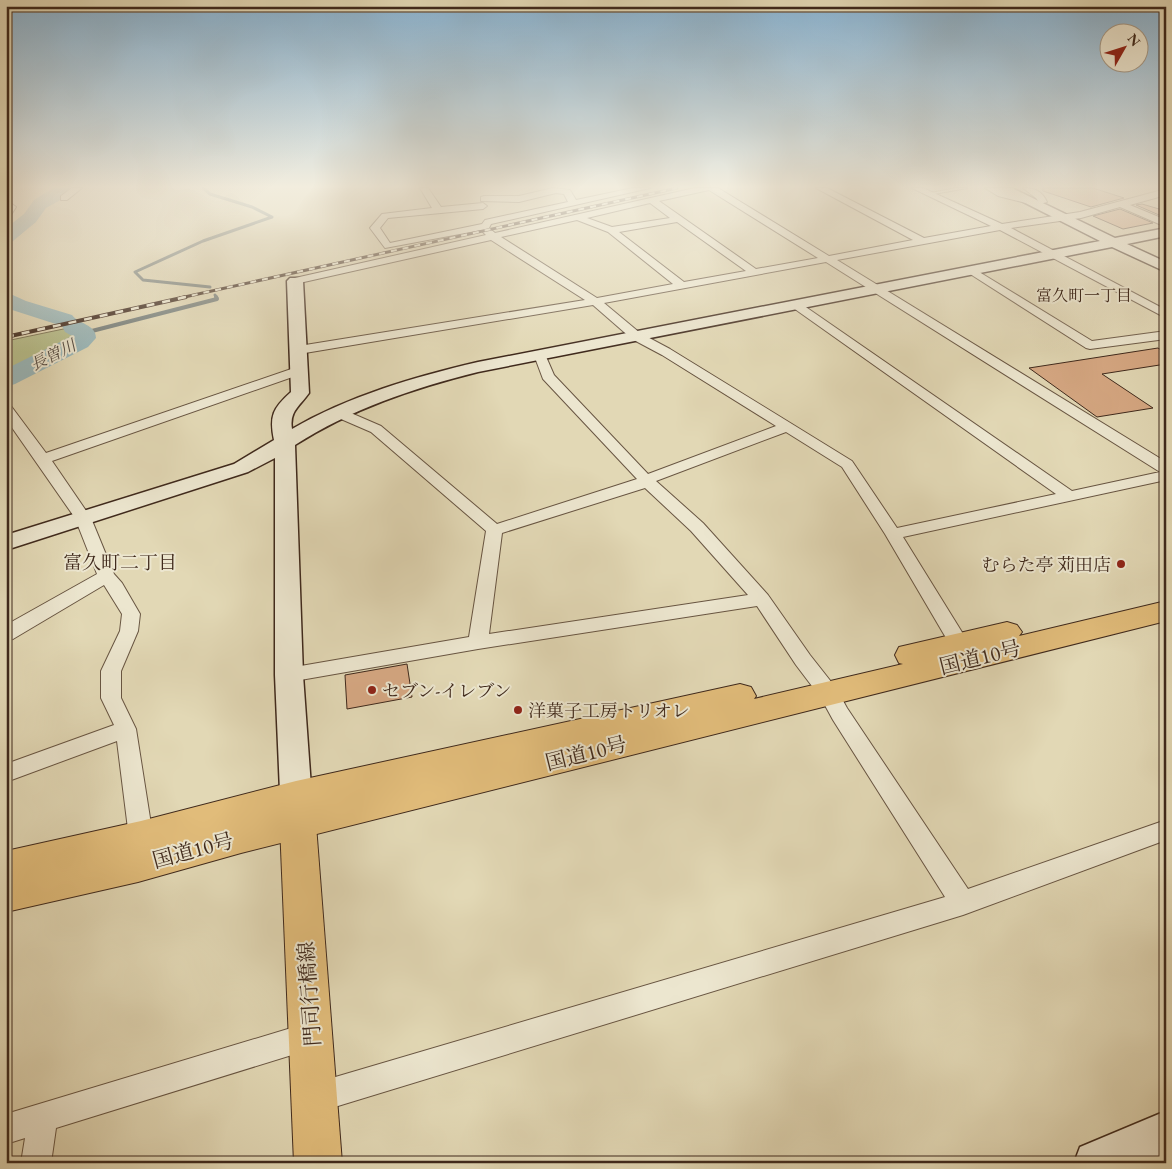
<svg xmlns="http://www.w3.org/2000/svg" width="1172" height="1169" font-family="'EB Garamond','Noto Serif JP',serif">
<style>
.green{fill:#b7be8b;stroke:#7b7454}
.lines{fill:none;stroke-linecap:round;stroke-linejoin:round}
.stream-far1{stroke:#767e7a;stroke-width:3}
.stream{stroke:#767e7a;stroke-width:4}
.river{fill:#9ab7b9;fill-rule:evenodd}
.building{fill:#d6a883;stroke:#3f291c}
.lane-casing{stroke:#685542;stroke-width:2}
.street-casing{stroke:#685542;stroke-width:2}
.secondary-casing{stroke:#3f291c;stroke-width:3}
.primary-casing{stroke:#3f291c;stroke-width:2}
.highway-casing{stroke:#3f291c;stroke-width:2}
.lane{fill:#ece6cf;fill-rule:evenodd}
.street{fill:#ece6cf;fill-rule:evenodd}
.secondary{fill:#ece6cf;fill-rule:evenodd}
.primary{fill:#e1bc7a;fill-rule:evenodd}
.highway{fill:#e1bc7a;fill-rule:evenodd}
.rail-far1-casing{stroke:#3f291c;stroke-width:3}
.rail-casing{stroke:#3f291c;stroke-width:4}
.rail-far1{stroke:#ece6cf;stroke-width:2;stroke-dasharray:6;stroke-linecap:butt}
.rail{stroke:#ece6cf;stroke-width:2.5;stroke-dasharray:8;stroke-linecap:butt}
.poi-dot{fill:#8f2418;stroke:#ece6cf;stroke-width:2}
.labels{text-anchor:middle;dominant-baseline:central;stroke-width:4;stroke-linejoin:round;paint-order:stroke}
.far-neighbourhood-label{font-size:16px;fill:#3f291c;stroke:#ece6cf}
.far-water-label{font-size:16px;font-style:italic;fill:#564c43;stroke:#ece6cf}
.poi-label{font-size:18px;fill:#3f291c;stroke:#ece6cf;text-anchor:start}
.neighbourhood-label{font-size:19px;fill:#3f291c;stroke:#ece6cf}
.near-street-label{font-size:21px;fill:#3f291c;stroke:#ece6cf}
</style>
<rect width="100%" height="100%" fill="#e2d8b5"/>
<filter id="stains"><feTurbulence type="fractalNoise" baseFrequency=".004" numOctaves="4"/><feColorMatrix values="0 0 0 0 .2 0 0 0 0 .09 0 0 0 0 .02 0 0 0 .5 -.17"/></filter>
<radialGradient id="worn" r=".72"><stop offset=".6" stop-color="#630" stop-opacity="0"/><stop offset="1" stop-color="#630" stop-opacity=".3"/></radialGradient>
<!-- green -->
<polygon class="green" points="73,327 84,333 84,338 80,342 6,379 6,341"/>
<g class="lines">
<!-- stream-far1 -->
<g class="stream-far1">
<polyline points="203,188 210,194 252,207 272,217 203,241 135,272 143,280 210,287"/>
<polyline points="215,295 217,298"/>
</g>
<!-- stream -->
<polyline class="stream" points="84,333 217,299 216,297"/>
<!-- river -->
<g class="river">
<polygon points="53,188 70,188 64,198 46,208 36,222 13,241 6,243 6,228 24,214 34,200"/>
<path d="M6,292l20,9 46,14c6,9 24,9 24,23l-8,9 -73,37 -9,3v-18l66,-33 -7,-4 -3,-6 -56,-18z"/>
</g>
</g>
<!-- building -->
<g class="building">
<polygon points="1043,188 1093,188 1124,198 1091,207 1043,191"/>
<polygon points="1142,204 1166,211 1166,218 1136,205"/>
<polygon points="1120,209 1153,223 1123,229 1093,216"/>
<polygon points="1158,348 1166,353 1166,364 1102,374 1153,408 1097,417 1029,368"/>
<polygon points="407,664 412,697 347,709 345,675"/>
</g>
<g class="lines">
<defs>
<polygon id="lane" points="956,188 967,188 928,195 926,194"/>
<g id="street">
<polygon points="72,188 82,188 67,200 61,200 61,196"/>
<path d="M420,188h8l13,19 42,-4 4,3 -4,3 -95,9 -8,10 10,15 92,-19 3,-4 83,-18 -4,-8 -8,-1 -37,9 -38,-1v-4l3,-1h35l34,-8 17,2 6,10 57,-12h17l-159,36 -2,4 6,5 200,-45h23l111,68 84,-16 -97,-52h11l97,50 67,-12 -79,-38h11l79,36 78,-12 86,-23v6l-36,10 36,15v7l-46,-20 -39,11 -70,10 155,82v8l-166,-88 -163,30 329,202v18l-263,57 70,113 3,5 -3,5 -7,2 -7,-2 -74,-126 -43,-67 -56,-35 -130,49 47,42 65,72 42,60 26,33 11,20 121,181 198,-69v20l-203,75 -648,198 -10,-5 -5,-10 5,-10 10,-5 630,-186 -112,-177 -12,-22 -25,-33 -39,-59 -279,43 -189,33 -7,-2 -3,-5 3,-5 7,-2 180,-31 17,-106 -115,-99 -37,-16 -2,-3 2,-3h10l37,16 116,98 140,-45 -94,-100 -9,-24 2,-3h8l10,23 94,99 128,-48 -114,-71 -30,-16 -39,-34 -294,49 -4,-1 -2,-3 6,-4 286,-46 -94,-60 -196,44 -4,-1 -1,-2 1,-2 4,-1 191,-43 -5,-5 -96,18 -15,-20 12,-14 50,-6zM709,190l109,68 -62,11 -97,-68zM650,203l20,15 -58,9 -25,-9zM577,220l31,12 65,52 -76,14 -96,-61zM677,222l69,49 -62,11 -65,-50zM826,262l334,210 -88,19 -272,-188h-8l-2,2 2,2 264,187 -159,34 -45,-67 -182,-112 -30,-16 -36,-30zM645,488l46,43 57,64 -259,39 13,-101z"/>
<polygon points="985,188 996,188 1030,200 1026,203 998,196"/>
<path d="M1023,188c12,0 19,3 24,14l-7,2 -4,-6z"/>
<polygon points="12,204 16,207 9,218 6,219 6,209"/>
<polygon points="971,267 1092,341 1166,331 1166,339 1090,349 1086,348 967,272 966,270"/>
<polygon points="300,366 304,367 306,370 304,373 52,461 91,518 114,574 122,583 140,614 138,631 121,671 121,698 136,729 153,837 148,853 140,857 132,853 128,846 129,837 117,741 6,782 6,764 114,725 101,698 101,671 120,631 122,614 104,585 13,639 6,641 6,625 97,574 75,518 6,419 6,405 11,406 46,453"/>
<polygon points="311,1022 321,1026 325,1036 321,1046 56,1128 51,1163 21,1163 25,1138 6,1144 6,1114"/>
</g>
<g id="secondary">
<path d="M996,188h16l103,50 51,-10v8l-39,8 39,18v10l-54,-25 -634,125c-64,16 -127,37 -183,73l8,230 10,140 -5,10 -11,4 -11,-4 -5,-10 -6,-140v-217l-27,14 -242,78v-15l228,-71 40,-24c-5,-24 -1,-32 17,-48l-4,-111 3,-3h10l3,3 6,112c-9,13 -20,18 -17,36 57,-33 122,-52 186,-67l622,-121z"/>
<polygon points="1166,1111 1166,1154 1147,1163 1074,1163 1080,1147"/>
</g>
<polygon id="primary" points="298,809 311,814 316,825 342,1163 294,1163 280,825 285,814"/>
<polygon id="highway" points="1166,601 1166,621 241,853 138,882 6,912 6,851 141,821 296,781 740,684 751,687 756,696 754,699 903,664 899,663 895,655 899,647 1007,622 1017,625 1022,632 1019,636"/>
</defs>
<!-- lane casing -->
<use href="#lane" class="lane-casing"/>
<!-- street casing -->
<use href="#street" class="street-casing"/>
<!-- secondary casing -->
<use href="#secondary" class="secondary-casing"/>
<!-- primary casing -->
<use href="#primary" class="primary-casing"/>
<!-- highway casing -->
<use href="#highway" class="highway-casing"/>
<!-- lane -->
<use href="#lane" class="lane"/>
<!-- street -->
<use href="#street" class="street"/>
<!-- secondary -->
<use href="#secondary" class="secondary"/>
<!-- primary -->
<use href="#primary" class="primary"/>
<!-- highway -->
<use href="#highway" class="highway"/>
<defs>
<polyline id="rail-far1" points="180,298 677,188"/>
<polyline id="rail" points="6,337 186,297"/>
</defs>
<!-- rail-far1 casing -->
<use href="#rail-far1" class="rail-far1-casing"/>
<!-- rail casing -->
<use href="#rail" class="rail-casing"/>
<!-- rail-far1 -->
<use href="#rail-far1" class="rail-far1"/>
<!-- rail -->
<use href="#rail" class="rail"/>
</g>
<!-- sky -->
<linearGradient id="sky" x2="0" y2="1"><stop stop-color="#89b5d5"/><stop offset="0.53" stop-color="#f2edde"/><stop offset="1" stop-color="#f2edde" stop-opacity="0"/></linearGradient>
<rect width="1172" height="352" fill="url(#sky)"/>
<!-- markers -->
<g class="poi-dot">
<circle cx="1121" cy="564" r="5"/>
<circle cx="372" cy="690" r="5"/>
<circle cx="518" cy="710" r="5"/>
</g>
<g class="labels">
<!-- far-neighbourhood labels -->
<g class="far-neighbourhood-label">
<text x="1084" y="295">富久町一丁目</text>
</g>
<!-- far-water labels -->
<g class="far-water-label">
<text transform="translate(53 355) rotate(-27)">長曽川</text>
</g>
<!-- poi labels -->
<g class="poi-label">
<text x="1111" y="564" text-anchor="end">むらた亭 苅田店</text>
<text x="382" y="690">セブン-イレブン</text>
<text x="528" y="710">洋菓子工房トリオレ</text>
</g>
<!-- neighbourhood labels -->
<g class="neighbourhood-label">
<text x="120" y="562">富久町二丁目</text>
</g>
<!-- near-street labels -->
<g class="near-street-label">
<text transform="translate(980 657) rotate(-14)">国道10号</text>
<text transform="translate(586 753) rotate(-14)">国道10号</text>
<text transform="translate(193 850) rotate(-15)">国道10号</text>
<text transform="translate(309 994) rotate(-94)">門司行橋線</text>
</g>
</g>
<!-- margin -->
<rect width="1172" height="1169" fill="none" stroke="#e2d8b5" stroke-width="25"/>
<rect x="8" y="8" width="1157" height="1154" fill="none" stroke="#3f291c" stroke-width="2.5"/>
<rect x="12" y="12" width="1147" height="1144" fill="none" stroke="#3f291c"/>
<!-- north arrow -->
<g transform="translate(1124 48) rotate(51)"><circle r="24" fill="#ece6cf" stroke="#a79a87"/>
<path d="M0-4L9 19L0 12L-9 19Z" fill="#8f2418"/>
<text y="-8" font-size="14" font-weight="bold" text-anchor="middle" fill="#3f291c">N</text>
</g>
<rect width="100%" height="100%" filter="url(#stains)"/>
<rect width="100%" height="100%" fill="url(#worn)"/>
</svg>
